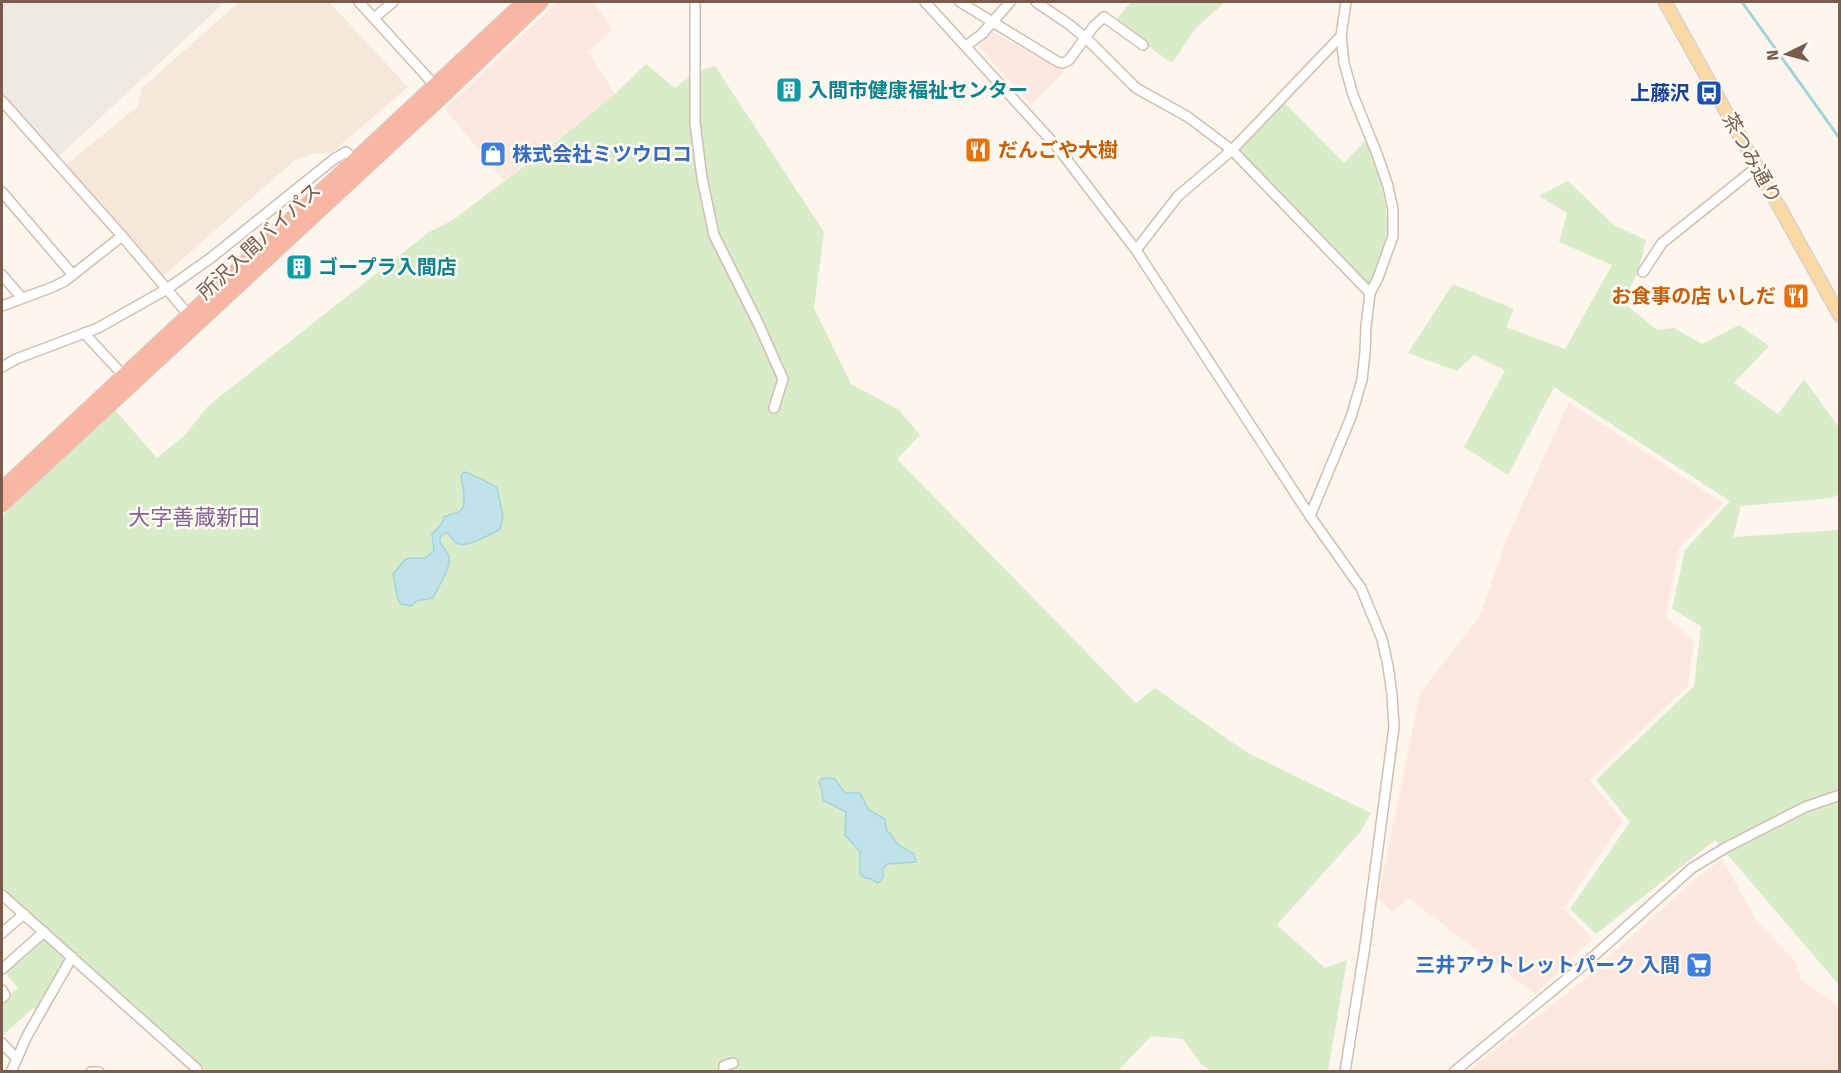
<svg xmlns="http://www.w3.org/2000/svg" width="1841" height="1073" font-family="'Fira Sans','Noto Sans JP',sans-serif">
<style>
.residential{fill:#f5e8da}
.commercial{fill:#fde8e0}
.industrial{fill:#efe9e4}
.green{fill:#d8ecc9}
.water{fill:#bfe3e8;stroke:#a5d3da;stroke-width:1.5}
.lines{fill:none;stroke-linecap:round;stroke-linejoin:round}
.stream{stroke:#a5d3da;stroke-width:3}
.minor-casing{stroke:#d1beb0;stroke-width:12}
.major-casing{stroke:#dad1cd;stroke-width:15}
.highway-casing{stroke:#dad1cd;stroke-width:16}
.minor{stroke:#fff;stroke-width:9}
.major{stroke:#fbd9a5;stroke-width:12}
.highway{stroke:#f7b7a3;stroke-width:14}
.labels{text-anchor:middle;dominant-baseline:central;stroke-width:5;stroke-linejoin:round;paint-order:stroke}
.culture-label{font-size:20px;font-weight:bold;fill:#0d838f;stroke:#fffaf3;text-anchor:start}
.transit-label{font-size:20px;font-weight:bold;fill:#164399;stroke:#fffaf3;text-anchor:end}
.food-label{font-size:20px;font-weight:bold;fill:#c56008;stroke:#fffaf3;text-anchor:start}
.shop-label{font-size:20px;font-weight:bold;fill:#366cbe;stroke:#fffaf3;text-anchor:start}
.street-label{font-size:20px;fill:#7a5c4d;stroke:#fffaf3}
.quarter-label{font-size:22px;fill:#846695;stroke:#fffaf3}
</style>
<rect width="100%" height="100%" fill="#fdf6ec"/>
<!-- residential -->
<polygon class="residential" points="239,2 329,2 408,87 331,153 312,154 295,160 162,277 66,165 138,106 142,88"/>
<!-- commercial -->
<g class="commercial">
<polygon points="557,2 583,3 593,2 613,30 588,52 615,94 504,181 445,109"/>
<polygon points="993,32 1064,72 1031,105 978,46"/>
<polygon points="1569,402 1723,503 1679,548 1666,617 1694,641 1688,686 1590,780 1623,821 1564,908 1593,939 1535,994 1408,898 1393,912 1378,898 1420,693 1480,616 1507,538"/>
<polygon points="1722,859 1757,921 1795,961 1801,979 1818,992 1833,1002 1839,1011 1839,1071 1469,1071 1532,1020 1581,982 1695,879"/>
</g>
<!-- industrial -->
<polygon class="industrial" points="2,2 225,2 56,159 2,96"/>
<!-- green -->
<g class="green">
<polygon points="1131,2 1225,2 1195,29 1172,63 1114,22"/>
<polygon points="646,64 675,88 696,72 715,66 824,232 814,308 851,384 899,410 920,435 897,459 1136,703 1155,688 1246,752 1371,813 1361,831 1277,925 1325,968 1347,960 1328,1071 1211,1071 1201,1064 1183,1039 1151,1036 1117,1072 199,1071 2,892 2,516 115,410 157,458 185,435 208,406 429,232 453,220 543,152 615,94"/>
<path d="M1282,100l62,63 22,-23c15,41 31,82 13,125 -4,10 -10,20 -15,29l-140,-143z"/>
<polygon points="1568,181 1615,226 1646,240 1638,272 1623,302 1657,330 1674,328 1702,344 1739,325 1769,346 1734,383 1778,414 1804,379 1839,428 1839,494 1831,498 1741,506 1733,537 1839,530 1839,985 1715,840 1596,934 1570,909 1630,822 1596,780 1694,686 1701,626 1672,609 1685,550 1730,501 1554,387 1508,475 1464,447 1505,370 1474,355 1457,371 1408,353 1453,284 1514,309 1506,327 1565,349 1612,265 1559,242 1567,213 1539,196"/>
<polygon points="41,939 47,939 66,955 66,960 37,1012 33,1008 2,1036 2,1002 18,988 4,971"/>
</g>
<!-- water -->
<g class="water">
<path d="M464,472c4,0 30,13 33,16l6,29 -3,12c-8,5 -32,18 -42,15 -5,-2 -7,-7 -10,-11h-4l-4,4c-1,8 4,10 8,17 6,11 -10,32 -15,44l-16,3 -6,5 -10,-2c-5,-5 -6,-22 -8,-30l12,-14 5,-2h15l9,-7 -2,-17 9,-9 3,-8c5,-2 15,-4 18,-8 5,-7 0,-26 -1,-34z"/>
<polygon points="825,778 835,779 845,793 860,793 869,810 885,819 887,832 890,833 897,844 914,854 916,862 887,864 883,869 883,878 878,883 869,878 865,878 860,874 860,852 845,835 846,812 823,800 822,790 819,782 821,779"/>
</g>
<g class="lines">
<!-- stream -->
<polyline class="stream" points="1742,2 1840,139"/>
<defs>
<g id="minor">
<polyline points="359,2 438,89"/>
<polyline points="695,2 695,123 702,178 714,235 759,325 783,379 774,408"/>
<polyline points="925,2 1058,148 1136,250 1310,516 1361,588 1382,639 1388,666 1392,695 1394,727 1365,946 1345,1072"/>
<polyline points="960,2 1058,62 1063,63 1069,60 1094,26 1104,17 1143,45"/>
<polyline points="1036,2 1070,25 1090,42 1136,88 1188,117 1232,150 1370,293"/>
<polyline points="374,18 393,2"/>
<polyline points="966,46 982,34 1010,2"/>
<polyline points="2,101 122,236 192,319"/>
<polyline points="2,192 73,275"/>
<polyline points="1136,250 1178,196 1232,150 1341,36"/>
<polyline points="1643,272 1662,243 1757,167"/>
<polyline points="2,275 22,298"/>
<polyline points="2,306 53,287 65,281 122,236"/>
<polyline points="84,333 123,375"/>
<polyline points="2,367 16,359 98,328 167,289 212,257 334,159 346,152 354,159"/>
<polyline points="1310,516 1351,417 1362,380 1365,352 1366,326 1370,293 1378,278 1393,236 1393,210 1388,186 1377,154 1353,95 1344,63 1341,36 1346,2"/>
<polyline points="2,895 197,1069"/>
<polyline points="2,933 24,914"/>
<polyline points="2,969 44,932"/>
<polyline points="2,990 5,995 2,998"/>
<polyline points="2,1043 17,1059"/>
<polyline points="11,1072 27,1036 72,957"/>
<polyline points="91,1072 99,1072"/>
<polyline points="724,1072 724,1066 733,1063"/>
<polyline points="1454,1072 1586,963 1692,868 1725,848 1805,807 1840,795"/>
</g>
<polyline id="major" points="1665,2 1840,316"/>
<g id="highway">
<polyline points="2,489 524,2"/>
<polyline points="2,505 444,95 541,2"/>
</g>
</defs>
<!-- minor casing -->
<use href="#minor" class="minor-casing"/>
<!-- major casing -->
<use href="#major" class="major-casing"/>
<!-- highway casing -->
<use href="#highway" class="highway-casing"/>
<!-- minor -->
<use href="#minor" class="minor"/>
<!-- major -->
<use href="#major" class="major"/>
<!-- highway -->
<use href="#highway" class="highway"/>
</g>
<!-- icons -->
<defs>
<symbol id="building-square" viewBox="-11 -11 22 22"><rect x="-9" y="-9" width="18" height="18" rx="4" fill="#0f9aa8" stroke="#fffaf3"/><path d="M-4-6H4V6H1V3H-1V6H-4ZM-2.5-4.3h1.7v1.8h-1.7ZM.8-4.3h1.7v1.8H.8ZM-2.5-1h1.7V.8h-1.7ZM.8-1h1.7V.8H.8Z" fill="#fff"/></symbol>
<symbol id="bus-square" viewBox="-11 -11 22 22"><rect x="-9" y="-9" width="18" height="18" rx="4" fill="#1a4fb4" stroke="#fffaf3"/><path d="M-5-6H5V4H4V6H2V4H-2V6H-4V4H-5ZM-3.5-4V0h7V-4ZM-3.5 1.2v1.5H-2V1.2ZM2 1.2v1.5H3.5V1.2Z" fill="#fff"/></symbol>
<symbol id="restaurant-square" viewBox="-11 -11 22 22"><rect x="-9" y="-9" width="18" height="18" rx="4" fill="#e8710a" stroke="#fffaf3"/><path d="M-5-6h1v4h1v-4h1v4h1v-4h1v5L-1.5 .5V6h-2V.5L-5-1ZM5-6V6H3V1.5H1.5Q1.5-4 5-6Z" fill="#fff"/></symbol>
<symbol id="shop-square" viewBox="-11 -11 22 22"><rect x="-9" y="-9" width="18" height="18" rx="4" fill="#3f7fe0" stroke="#fffaf3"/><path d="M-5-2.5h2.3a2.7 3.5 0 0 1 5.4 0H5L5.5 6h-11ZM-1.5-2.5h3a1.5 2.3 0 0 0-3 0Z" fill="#fff"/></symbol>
<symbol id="supermarket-square" viewBox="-11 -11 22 22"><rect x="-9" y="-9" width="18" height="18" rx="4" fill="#3f7fe0" stroke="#fffaf3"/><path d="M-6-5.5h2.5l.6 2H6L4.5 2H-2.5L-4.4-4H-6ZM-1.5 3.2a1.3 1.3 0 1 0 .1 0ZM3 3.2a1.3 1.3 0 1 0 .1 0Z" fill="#fff"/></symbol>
</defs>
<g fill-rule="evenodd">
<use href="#building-square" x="774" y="75" width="30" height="30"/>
<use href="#bus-square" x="1694" y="78" width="30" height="30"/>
<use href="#restaurant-square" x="963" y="135" width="30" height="30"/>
<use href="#shop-square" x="478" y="139" width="30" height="30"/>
<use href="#building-square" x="284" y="252" width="30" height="30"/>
<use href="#restaurant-square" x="1781" y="281" width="30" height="30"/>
<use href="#supermarket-square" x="1684" y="950" width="30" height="30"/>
</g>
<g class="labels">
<!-- culture labels -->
<g class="culture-label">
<text x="808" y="90">入間市健康福祉センター</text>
<text x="318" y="267">ゴープラ入間店</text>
</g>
<!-- transit labels -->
<g class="transit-label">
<text x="1690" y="93">上藤沢</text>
</g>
<!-- food labels -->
<g class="food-label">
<text x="998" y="150">だんごや大樹</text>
<text x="1776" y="296" text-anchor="end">お食事の店 いしだ</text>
</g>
<!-- shop labels -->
<g class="shop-label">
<text x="512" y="154">株式会社ミツウロコ</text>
<text x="1680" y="965" text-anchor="end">三井アウトレットパーク 入間</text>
</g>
<!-- street labels -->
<g class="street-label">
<text transform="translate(1752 158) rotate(61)">茶つみ通り</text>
<text transform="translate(259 241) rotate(-43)">所沢入間バイパス</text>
</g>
<!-- quarter labels -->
<g class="quarter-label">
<text x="194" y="517">大字善蔵新田</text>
</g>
</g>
<!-- border -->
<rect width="1841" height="1073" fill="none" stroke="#7a5c4d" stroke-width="6"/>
<!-- north arrow -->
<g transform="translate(1787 54) rotate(265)" stroke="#fffaf3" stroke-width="4.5" paint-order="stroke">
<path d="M0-4.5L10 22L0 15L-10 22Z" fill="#7a5c4d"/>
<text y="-9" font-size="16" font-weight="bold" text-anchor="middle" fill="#7a5c4d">N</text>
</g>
</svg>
